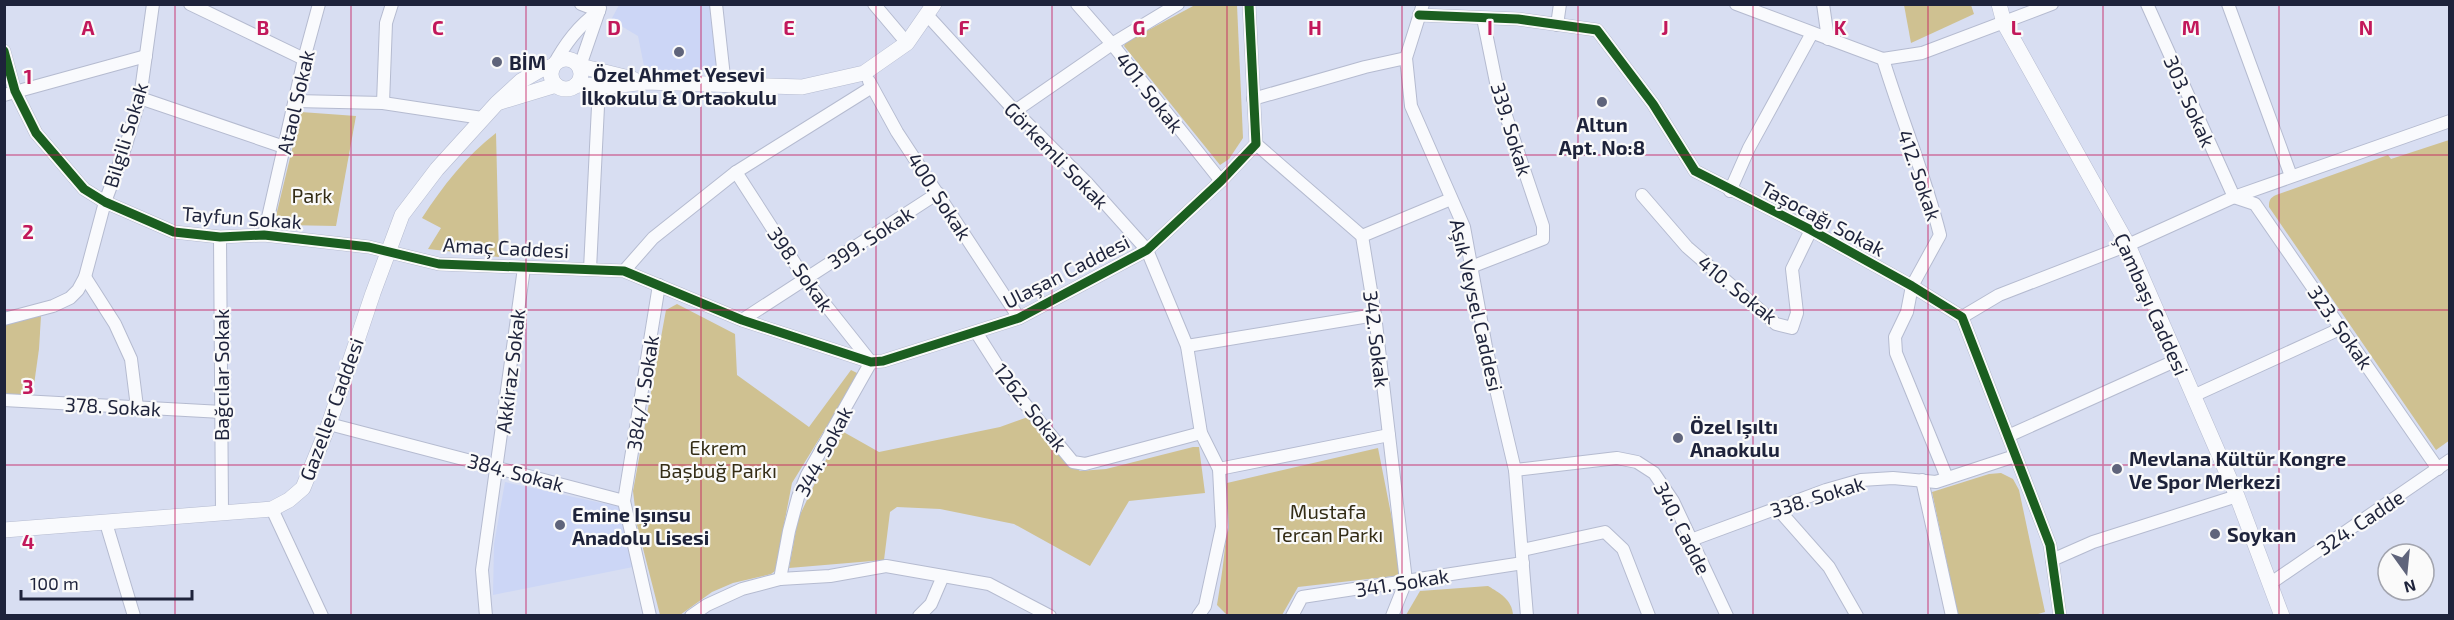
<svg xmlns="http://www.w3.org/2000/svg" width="2454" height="620" font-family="'Exo 2',sans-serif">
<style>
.built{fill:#ccd6f6}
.green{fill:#cfc191}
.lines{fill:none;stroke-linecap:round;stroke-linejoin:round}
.minor-casing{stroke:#b5bbd0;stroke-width:14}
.major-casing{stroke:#b5bbd0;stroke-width:16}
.minor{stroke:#f9fafd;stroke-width:12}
.major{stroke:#f9fafd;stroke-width:15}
.cycleway-casing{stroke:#fafafa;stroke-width:13}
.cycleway{stroke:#1b5e20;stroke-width:9}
.grid{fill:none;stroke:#c2185b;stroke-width:1.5;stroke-opacity:0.55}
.poi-dot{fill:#5f647b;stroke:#fafafa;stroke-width:2}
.labels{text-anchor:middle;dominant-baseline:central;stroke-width:4.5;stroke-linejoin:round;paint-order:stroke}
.poi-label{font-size:20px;font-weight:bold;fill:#1e233b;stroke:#fafafa;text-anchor:start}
.street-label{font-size:20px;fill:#1e233b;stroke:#fafafa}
.park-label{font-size:20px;fill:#342d16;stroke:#fafafa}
.grid-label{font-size:20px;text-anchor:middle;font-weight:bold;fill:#c2185b;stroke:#fafafa;stroke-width:4.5;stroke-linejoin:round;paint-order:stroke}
</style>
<rect width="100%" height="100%" fill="#d8def2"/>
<!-- built -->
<g class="built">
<polygon points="619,5 711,5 718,69 685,73 645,71 638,36 611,20"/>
<polygon points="505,482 620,507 633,567 493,595 494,544"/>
</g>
<!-- green -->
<g class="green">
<polygon points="1195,5 1237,5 1243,138 1229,159 1220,165 1124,46 1126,42"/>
<polygon points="1904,5 1971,5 1974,14 1911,43"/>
<polygon points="301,112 356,116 336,226 284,225 276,216"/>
<path d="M496,133l3,124 -71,-8 13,-21 -19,-10c21,-32 44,-62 74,-85z"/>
<path d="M2449,140l1,300 -14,10 -167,-243c0,-7 1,-9 7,-12l112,-40 3,4z"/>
<polygon points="677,304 735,334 737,375 809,427 851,370 859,374 792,483 775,571 771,574 733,583 712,592 680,615 660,615 637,525 633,491 666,310"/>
<polygon points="41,316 39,349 32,399 5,397 6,322"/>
<polygon points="1028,417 1065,460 1080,471 1106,469 1193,447 1199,447 1205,493 1129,501 1090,566 1014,524 940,509 897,507 890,512 884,560 789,568 798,519 840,430 879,452 1000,427"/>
<path d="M1378,448l25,127 -105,12 -16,28h-55l-10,-10c7,-42 12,-80 10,-122z"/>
<polygon points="2001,473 2013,479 2019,490 2045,612 2031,616 1958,615 1932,492 1989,474"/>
<path d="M1488,586c12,7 24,14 25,29h-107l14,-24z"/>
</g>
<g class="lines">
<defs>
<g id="minor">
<polyline points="190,4 304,59"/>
<polyline points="581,4 599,11"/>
<polyline points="716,4 725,86"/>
<polyline points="874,4 907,43"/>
<polyline points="1077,4 1112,44 1221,181"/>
<polyline points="1423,4 1406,58 1411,106 1464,227 1486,347 1515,470 1527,616"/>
<polyline points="1736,4 1883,59 1922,53 2052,4"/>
<polyline points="1823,4 1828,39"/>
<polyline points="2147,4 2234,197"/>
<polyline points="2228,4 2291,176"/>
<polyline points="1419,15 1518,19 1597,30 1653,104 1695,171 1811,230 1912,286 1962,317 2050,545 2060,616"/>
<polyline points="928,16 1015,111 1087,183 1147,250 1187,346 1201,433 1219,469 1222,527 1205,606 1198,616"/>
<polyline points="1557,25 1560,4"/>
<polyline points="4,51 15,91 36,133 84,189 105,202 174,232 220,237 264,235 369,247 439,264 624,271 742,320 871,362 883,361 1019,318 1147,250 1221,181 1256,144 1249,4"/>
<path d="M1883,59c18,59 42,116 57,176l-28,51 -5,26 -12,25 1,16 51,125"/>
<path d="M553,66c12,-22 25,-40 46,-55"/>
<polyline points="580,66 600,8"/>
<polyline points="869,81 897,132 1019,318"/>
<polyline points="4,95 146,56"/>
<polyline points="140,98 284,147"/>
<polyline points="1253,99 1365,67 1406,58"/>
<polyline points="295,101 383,103 482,118"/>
<polyline points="383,103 386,23 392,4"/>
<polyline points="1015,111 1112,44 1178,4"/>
<polyline points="1256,144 1362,236 1375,315 1406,581 1392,616"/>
<polyline points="736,172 805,279 871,362 807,475 798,497 789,531 780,579"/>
<polyline points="1730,191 1749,148 1812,33"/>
<polyline points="1642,195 1687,247 1776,324 1792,328 1797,313 1792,269 1811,230"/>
<polyline points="2234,197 2255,204 2438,469"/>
<polyline points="264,235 304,59 319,4"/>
<polyline points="1362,236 1451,199"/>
<polyline points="220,237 222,512"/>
<polyline points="1471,267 1543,239 1543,226 1498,92 1483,18"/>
<polyline points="590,269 599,86"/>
<polyline points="624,271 653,238 736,172 872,87"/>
<polyline points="85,277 115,324 131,359 137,407"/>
<polyline points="1962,317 1999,295 2128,245 2234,197 2450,121"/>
<polyline points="4,319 53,306 70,298 78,290 85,277 105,202 126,145 140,98 153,4"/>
<polyline points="742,320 938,193"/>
<polyline points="976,332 1011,387 1073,462 1085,464 1201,433"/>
<polyline points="1187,346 1375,315"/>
<polyline points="2193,396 2342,328"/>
<polyline points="4,400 222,412"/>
<polyline points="329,424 624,501 650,616"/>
<polyline points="2008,436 2177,360"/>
<polyline points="1219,469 1389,435"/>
<polyline points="1515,470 1617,458 1637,462 1654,473 1673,501 1727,616"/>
<polyline points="1922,480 1952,616"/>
<polyline points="624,501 659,285"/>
<polyline points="1777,508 1829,567 1857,616"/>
<polyline points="272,509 322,616"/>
<polyline points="106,523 134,616"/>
<polyline points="1691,540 1826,490 1861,480 1893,478 1936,482 2015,456"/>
<polyline points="1522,550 1605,532 1623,549 1649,616"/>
<polyline points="2052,560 2093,542 2237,496"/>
<polyline points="2271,583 2450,460"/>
<polyline points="486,616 482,570 524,268"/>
<polyline points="691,616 707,605 742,589 780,579 830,576 886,566 989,584 1050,616"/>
<polyline points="919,616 931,604 943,576"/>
<polyline points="1292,616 1302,597 1523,563"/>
</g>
<g id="major">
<polyline points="1999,4 2004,23 2128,245 2237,496 2282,616"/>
<circle cx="566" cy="74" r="15"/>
<polyline points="580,66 633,79"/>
<polyline points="576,85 613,86 645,82 802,87 864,73 907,43 934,4"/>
<polyline points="500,102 556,85"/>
<polyline points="4,530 272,509 289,500 303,488 329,424 373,293 402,215 437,169 497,103 521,81 540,70 553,66"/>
</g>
</defs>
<!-- minor casing -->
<use href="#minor" class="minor-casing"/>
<!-- major casing -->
<use href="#major" class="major-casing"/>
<!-- minor -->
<use href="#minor" class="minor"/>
<!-- major -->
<use href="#major" class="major"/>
<defs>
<g id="cycleway">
<polyline points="1419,15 1518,19 1597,30 1653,104 1695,171 1811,230 1912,286 1962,317 2050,545 2060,616"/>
<polyline points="4,51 15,91 36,133 84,189 105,202 174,232 220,237 264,235 369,247 439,264 624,271 742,320 871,362 883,361 1019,318 1147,250 1221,181 1256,144 1249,4"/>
</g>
</defs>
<!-- cycleway casing -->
<use href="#cycleway" class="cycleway-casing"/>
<!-- cycleway -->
<use href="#cycleway" class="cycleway"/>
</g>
<!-- grid -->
<path class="grid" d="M175,4v612M351,4v612M526,4v612M701,4v612M876,4v612M1052,4v612M1227,4v612M1402,4v612M1578,4v612M1753,4v612M1928,4v612M2103,4v612M2279,4v612M4,155h2446M4,310h2446M4,465h2446"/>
<!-- markers -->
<g class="poi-dot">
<circle cx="679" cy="52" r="6"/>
<circle cx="497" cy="62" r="6"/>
<circle cx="1602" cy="102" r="6"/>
<circle cx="1678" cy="438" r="6"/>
<circle cx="2117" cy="469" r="6"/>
<circle cx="560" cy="525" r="6"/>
<circle cx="2215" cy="534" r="6"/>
</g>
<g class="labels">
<!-- poi labels -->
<g class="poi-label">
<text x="509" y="62">BİM</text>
<text x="679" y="74" text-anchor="middle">Özel Ahmet Yesevi<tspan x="679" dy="23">İlkokulu &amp; Ortaokulu</tspan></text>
<text x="1602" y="124" text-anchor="middle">Altun<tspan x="1602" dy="23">Apt. No:8</tspan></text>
<text x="1690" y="426">Özel Işıltı<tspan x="1690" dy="23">Anaokulu</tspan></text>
<text x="2129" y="458">Mevlana Kültür Kongre<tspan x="2129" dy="23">Ve Spor Merkezi</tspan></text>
<text x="572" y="514">Emine Işınsu<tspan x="572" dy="23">Anadolu Lisesi</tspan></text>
<text x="2227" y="534">Soykan</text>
</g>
<!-- street labels -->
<g class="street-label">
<text transform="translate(1150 92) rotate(52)">401. Sokak</text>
<text transform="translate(2190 101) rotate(66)">303. Sokak</text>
<text transform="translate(295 102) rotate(-77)">Ataol Sokak</text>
<text transform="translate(1512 129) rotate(73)">339. Sokak</text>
<text transform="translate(125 135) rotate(-73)">Bilgili Sokak</text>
<text transform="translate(1057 155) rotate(46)">Görkemli Sokak</text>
<text transform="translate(1920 175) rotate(71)">412. Sokak</text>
<text transform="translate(940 196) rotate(57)">400. Sokak</text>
<text transform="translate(242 217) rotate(4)">Tayfun Sokak</text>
<text transform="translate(1823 218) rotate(28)">Taşocağı Sokak</text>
<text transform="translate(870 237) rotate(-33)">399. Sokak</text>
<text transform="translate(506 247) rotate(3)">Amaç Caddesi</text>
<text transform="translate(801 269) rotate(55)">398. Sokak</text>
<text transform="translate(1066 271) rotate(-27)">Ulaşan Caddesi</text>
<text transform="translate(1738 289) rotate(39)">410. Sokak</text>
<text transform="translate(2152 304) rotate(66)">Çambaşı Caddesi</text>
<text transform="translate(1477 305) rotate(77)">Aşık Veysel Caddesi</text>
<text transform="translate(2341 327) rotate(55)">323. Sokak</text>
<text transform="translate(1377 339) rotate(83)">342. Sokak</text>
<text transform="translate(510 371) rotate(-83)">Akkiraz Sokak</text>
<text transform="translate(221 375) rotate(-90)">Bağcılar Sokak</text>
<text transform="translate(642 393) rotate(-81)">384/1. Sokak</text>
<text transform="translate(113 406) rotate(3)">378. Sokak</text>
<text transform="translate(1031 407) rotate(52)">1262. Sokak</text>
<text transform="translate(331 409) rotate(-70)">Gazeller Caddesi</text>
<text transform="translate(823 451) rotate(-62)">344. Sokak</text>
<text transform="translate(516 472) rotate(15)">384. Sokak</text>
<text transform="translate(1817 496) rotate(-17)">338. Sokak</text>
<text transform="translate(2360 522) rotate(-34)">324. Cadde</text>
<text transform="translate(1683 528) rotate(63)">340. Cadde</text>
<text transform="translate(1402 582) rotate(-9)">341. Sokak</text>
</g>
<!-- park labels -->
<g class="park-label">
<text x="312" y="195">Park</text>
<text x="718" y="447">Ekrem<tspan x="718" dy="23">Başbuğ Parkı</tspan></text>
<text x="1328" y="511">Mustafa<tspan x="1328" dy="23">Tercan Parkı</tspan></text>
</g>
</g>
<g class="grid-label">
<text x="88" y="35">A</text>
<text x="263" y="35">B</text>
<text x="438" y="35">C</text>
<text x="614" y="35">D</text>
<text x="789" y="35">E</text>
<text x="964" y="35">F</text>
<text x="1139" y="35">G</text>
<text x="1315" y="35">H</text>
<text x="1490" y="35">I</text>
<text x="1665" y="35">J</text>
<text x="1840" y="35">K</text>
<text x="2016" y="35">L</text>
<text x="2191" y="35">M</text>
<text x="2366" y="35">N</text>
<text x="28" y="84">1</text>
<text x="28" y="239">2</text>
<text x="28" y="394">3</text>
<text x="28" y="549">4</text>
</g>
<!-- border -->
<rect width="2454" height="620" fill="none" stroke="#1e233b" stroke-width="12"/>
<!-- north arrow -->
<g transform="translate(2406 572) rotate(165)"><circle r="28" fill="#fafafa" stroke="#a2a4ae" stroke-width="1.5"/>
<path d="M0-4.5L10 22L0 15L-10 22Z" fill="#5f647b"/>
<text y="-9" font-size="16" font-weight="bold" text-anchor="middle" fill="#1e233b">N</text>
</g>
<!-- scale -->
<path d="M21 590v9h171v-9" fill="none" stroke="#1e233b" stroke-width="3"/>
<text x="30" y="590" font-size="18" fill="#1e233b" stroke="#fafafa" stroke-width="4.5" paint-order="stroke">100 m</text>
</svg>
